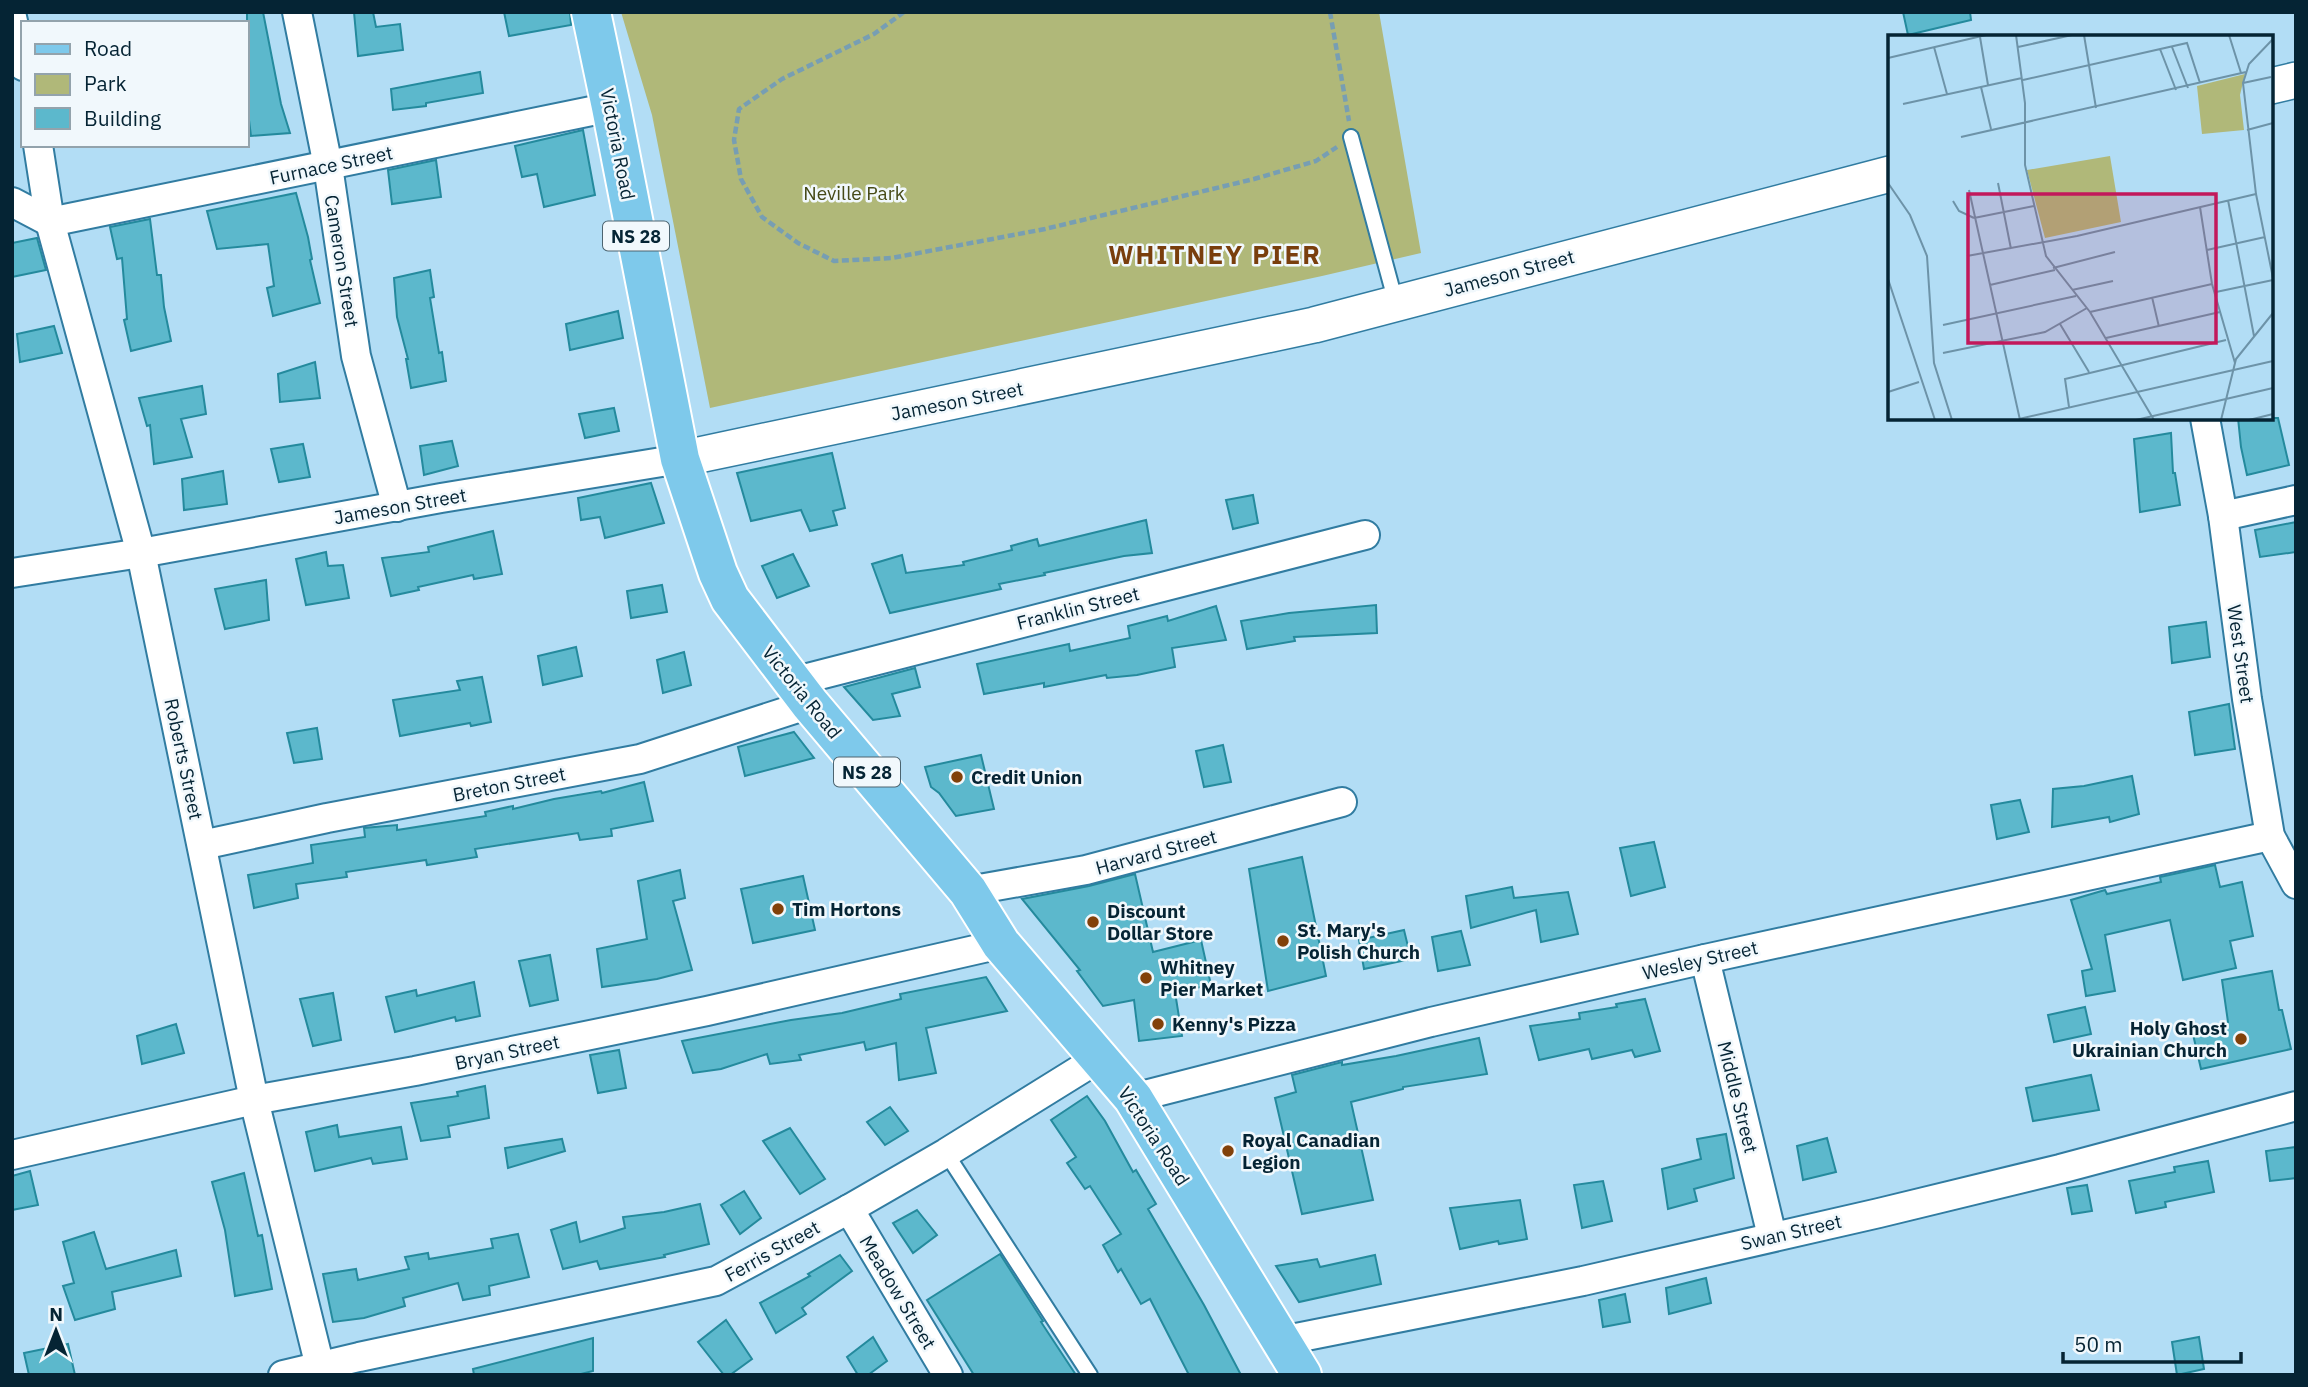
<svg xmlns="http://www.w3.org/2000/svg" width="2308" height="1387" font-family="'IBM Plex Sans',sans-serif">
<style>
.green{fill:#b0b879}
.building{fill:#5cb8cc;stroke:#248a9d;stroke-width:2}
.lines{fill:none;stroke-linecap:round;stroke-linejoin:round}
.service-casing{stroke:#317ca1;stroke-width:18}
.minor-casing{stroke:#317ca1;stroke-width:32}
.tertiary-casing{stroke:#317ca1;stroke-width:38}
.primary-casing{stroke:#fff;stroke-width:42}
.path{stroke:#779eb3;stroke-width:4.5;stroke-dasharray:7 3.5;stroke-linecap:butt}
.service{stroke:#fff;stroke-width:14}
.minor{stroke:#fff;stroke-width:28}
.tertiary{stroke:#fff;stroke-width:35}
.primary{stroke:#7ec9eb;stroke-width:38}
.poi-dot{fill:#82410a;stroke:#f1f8fc;stroke-width:2.5}
.labels{text-anchor:middle;dominant-baseline:central;stroke-width:5;stroke-linejoin:round;paint-order:stroke}
.shield{fill:#f1f8fc;stroke:#4c6470;stroke-width:2}
.shield-label{font-size:18px;font-weight:bold;fill:#052434}
.street-label{font-size:19px;fill:#052434;stroke:#f1f8fc}
.park-label{font-size:19px;fill:#464a17;stroke:#f1f8fc}
.poi-label{font-size:19px;font-weight:bold;fill:#052434;stroke:#f1f8fc;text-anchor:start}
.district-label{font-size:26px;font-weight:bold;letter-spacing:2px;fill:#793e0d;stroke:#f1f8fc}
.inset-road{fill:none;stroke:#6d93a8;stroke-width:2}
.view{fill:#c2185b;fill-opacity:0.15;stroke:#c2185b;stroke-width:3.5}
.inset-edge{fill:none;stroke:#052434;stroke-width:3.5}
</style>
<rect width="100%" height="100%" fill="#b2ddf5"/>
<!-- green -->
<polygon class="green" points="621,12 1379,12 1421,253 1322,276 710,408 652,115"/>
<!-- building -->
<g class="building">
<polygon points="247,12 263,12 281,104 290,133 251,136 247,104"/>
<polygon points="354,12 373,12 376,27 400,24 403,50 358,56"/>
<polygon points="504,12 570,12 571,25 509,36"/>
<polygon points="1903,12 1970,12 1971,20 1908,35"/>
<polygon points="480,72 483,93 426,103 426,106 393,110 391,89"/>
<polygon points="583,130 595,195 544,207 537,174 522,177 515,146"/>
<polygon points="436,160 441,197 392,204 388,170"/>
<polygon points="296,193 308,237 312,259 310,260 320,303 273,316 267,288 274,286 268,244 217,249 207,211"/>
<polygon points="150,219 157,275 161,275 164,307 171,341 131,351 124,320 127,319 122,258 117,259 110,227"/>
<polygon points="37,238 46,270 12,277 12,243"/>
<polygon points="430,270 434,297 430,298 439,353 442,352 446,381 411,388 406,359 408,359 397,317 394,278"/>
<polygon points="618,311 623,338 570,350 566,324"/>
<polygon points="54,326 62,353 20,362 17,334"/>
<polygon points="315,362 320,398 280,402 278,374"/>
<polygon points="202,386 206,414 181,419 192,457 154,464 150,425 147,426 139,398"/>
<polygon points="614,408 619,431 585,438 579,414"/>
<polygon points="2238,418 2278,418 2289,465 2247,475 2241,447"/>
<polygon points="2171,433 2173,473 2175,473 2180,505 2140,512 2134,439"/>
<polygon points="452,441 458,466 424,475 420,446"/>
<polygon points="303,444 310,477 279,482 271,449"/>
<polygon points="832,453 845,508 833,511 837,525 810,531 801,510 751,521 737,473"/>
<polygon points="223,471 227,504 184,510 182,479"/>
<polygon points="651,483 664,523 605,538 600,517 581,520 578,498"/>
<polygon points="1253,495 1258,523 1233,529 1226,500"/>
<polygon points="1146,520 1152,553 1124,556 1044,573 1045,575 999,584 1001,589 890,613 872,564 902,555 906,573 964,565 963,562 1012,550 1011,546 1037,539 1039,546"/>
<polygon points="2296,522 2296,552 2260,557 2255,530"/>
<polygon points="493,531 502,574 474,579 473,575 418,587 419,590 391,596 382,558 429,552 428,547"/>
<polygon points="326,552 328,566 343,565 349,598 306,605 296,559"/>
<polygon points="793,554 809,586 777,598 762,566"/>
<polygon points="266,580 269,620 225,629 215,589"/>
<polygon points="662,585 667,612 631,618 627,591"/>
<polygon points="1376,605 1377,633 1294,637 1295,641 1247,649 1241,621 1289,613"/>
<polygon points="1216,606 1226,640 1172,648 1175,667 1137,675 1107,678 1106,675 1044,687 1044,683 984,694 977,664 1069,644 1070,651 1130,638 1128,626 1167,616 1168,621"/>
<polygon points="2206,622 2210,657 2172,663 2169,627"/>
<polygon points="576,647 582,676 543,685 538,656"/>
<polygon points="684,652 691,685 663,693 657,660"/>
<polygon points="915,668 920,687 892,694 900,716 873,720 844,687"/>
<polygon points="482,677 491,722 471,726 470,723 400,736 393,700 460,690 457,681"/>
<polygon points="2229,704 2235,749 2195,755 2189,712"/>
<polygon points="317,728 322,759 294,763 287,733"/>
<polygon points="794,732 814,758 745,776 738,747"/>
<polygon points="1223,745 1231,782 1204,787 1196,751"/>
<polygon points="981,755 994,809 956,816 939,793 931,787 925,767"/>
<polygon points="2132,776 2139,814 2110,822 2109,817 2052,827 2053,789 2084,786"/>
<polygon points="644,782 653,821 611,829 612,836 580,840 578,833 475,849 477,857 427,865 426,860 346,872 347,877 296,884 298,898 254,908 248,875 313,863 311,845 365,837 364,828 397,825 397,830 486,816 485,812 513,806 513,809 554,799 601,791 602,793"/>
<polygon points="2020,800 2029,832 1997,839 1991,805"/>
<polygon points="1654,842 1665,887 1631,896 1620,848"/>
<polygon points="1302,857 1326,976 1268,991 1249,869"/>
<polygon points="2215,865 2220,887 2242,882 2253,936 2230,941 2236,968 2183,980 2170,920 2105,935 2115,991 2086,996 2082,971 2092,969 2071,900 2105,890 2107,894 2161,882 2160,877"/>
<polygon points="680,870 685,898 673,901 692,970 657,979 602,987 597,949 647,939 638,881"/>
<polygon points="1135,874 1153,952 1201,940 1211,985 1175,992 1182,1036 1139,1041 1134,1000 1103,1006 1077,971 1080,970 1022,899 1089,886"/>
<polygon points="803,876 815,930 753,943 741,889"/>
<polygon points="1512,887 1514,898 1568,892 1578,934 1541,942 1536,910 1471,928 1466,896"/>
<polygon points="1404,930 1411,959 1364,969 1359,940"/>
<polygon points="1461,931 1470,965 1438,971 1432,937"/>
<polygon points="550,955 558,1000 530,1006 519,961"/>
<polygon points="2272,971 2279,1010 2282,1010 2291,1049 2201,1069 2192,1030 2228,1022 2222,980"/>
<polygon points="986,977 1007,1011 926,1028 936,1073 899,1080 896,1043 866,1050 864,1042 799,1055 801,1060 770,1064 767,1054 721,1069 693,1073 682,1041 791,1020 842,1013 901,999 900,994"/>
<polygon points="474,982 480,1016 456,1021 455,1017 395,1032 386,997 416,990 417,996"/>
<polygon points="333,993 341,1040 313,1046 300,999"/>
<polygon points="1645,999 1660,1051 1635,1057 1632,1050 1592,1059 1589,1049 1539,1060 1530,1026 1580,1019 1579,1013 1617,1007 1616,1004"/>
<polygon points="2085,1007 2091,1034 2054,1042 2048,1015"/>
<polygon points="176,1024 184,1053 142,1064 137,1036"/>
<polygon points="1479,1038 1487,1074 1403,1087 1403,1089 1351,1102 1373,1200 1302,1214 1275,1098 1296,1092 1292,1075 1342,1062 1342,1065 1396,1056"/>
<polygon points="619,1050 626,1088 598,1093 590,1055"/>
<polygon points="2091,1075 2099,1110 2033,1121 2026,1088"/>
<polygon points="485,1086 489,1118 448,1126 450,1137 421,1141 411,1103 458,1096 457,1092"/>
<polygon points="1087,1096 1105,1121 1133,1172 1136,1170 1156,1204 1148,1209 1204,1305 1241,1375 1189,1375 1150,1299 1141,1304 1121,1269 1118,1272 1103,1245 1121,1234 1090,1186 1085,1189 1067,1163 1076,1157 1051,1120"/>
<polygon points="890,1107 908,1131 885,1145 867,1122"/>
<polygon points="337,1125 339,1137 401,1127 407,1159 373,1164 371,1158 315,1171 306,1132"/>
<polygon points="790,1128 825,1179 800,1194 763,1141"/>
<polygon points="1726,1134 1734,1178 1694,1189 1697,1201 1668,1209 1662,1169 1701,1159 1697,1139"/>
<polygon points="1827,1138 1836,1172 1803,1180 1797,1146"/>
<polygon points="562,1139 565,1151 508,1168 505,1148"/>
<polygon points="2296,1147 2296,1178 2270,1181 2266,1151"/>
<polygon points="2208,1161 2214,1192 2165,1202 2166,1207 2136,1213 2129,1181 2175,1172 2174,1167"/>
<polygon points="30,1171 38,1205 12,1210 12,1176"/>
<polygon points="244,1173 258,1236 262,1235 272,1289 235,1296 225,1230 212,1182"/>
<polygon points="1603,1181 1612,1221 1582,1228 1574,1185"/>
<polygon points="2087,1185 2092,1211 2072,1214 2067,1188"/>
<polygon points="744,1191 761,1218 740,1234 721,1205"/>
<polygon points="1520,1200 1527,1239 1499,1244 1498,1241 1460,1249 1450,1208"/>
<polygon points="700,1204 709,1244 664,1255 665,1257 600,1269 597,1261 563,1269 551,1230 576,1222 580,1242 625,1228 623,1217 664,1212"/>
<polygon points="917,1210 937,1235 913,1253 893,1223"/>
<polygon points="94,1232 106,1269 176,1250 181,1276 112,1292 115,1309 75,1320 63,1286 74,1283 63,1242"/>
<polygon points="518,1234 529,1277 489,1286 490,1295 463,1300 458,1283 403,1298 405,1306 364,1318 333,1322 323,1274 356,1269 358,1280 409,1269 405,1257 428,1253 429,1259 493,1248 491,1239"/>
<polygon points="1000,1254 1043,1321 1041,1322 1076,1375 974,1375 927,1300"/>
<polygon points="840,1255 852,1271 802,1308 806,1314 776,1333 760,1303 810,1276 808,1274"/>
<polygon points="1375,1255 1381,1284 1299,1302 1276,1266 1317,1259 1320,1267"/>
<polygon points="1706,1278 1711,1303 1669,1314 1666,1288"/>
<polygon points="1625,1294 1630,1322 1603,1327 1599,1300"/>
<polygon points="726,1320 752,1359 730,1375 724,1375 698,1342"/>
<polygon points="873,1337 887,1361 868,1375 858,1375 847,1357"/>
<polygon points="2199,1337 2204,1369 2177,1375 2172,1342"/>
<polygon points="593,1338 593,1371 577,1375 474,1375 473,1369"/>
<polygon points="68,1344 75,1375 29,1375 24,1353"/>
</g>
<g class="lines">
<defs>
<g id="service">
<polyline points="1351,137 1396,303"/>
<polyline points="946,1153 1090,1375"/>
</g>
<g id="minor">
<polyline points="297,12 328,166 356,356 397,507"/>
<polyline points="12,17 23,66"/>
<polyline points="38,145 50,222 141,553 254,1100 322,1375"/>
<polyline points="12,202 50,222"/>
<polyline points="50,222 611,107"/>
<polyline points="2205,418 2223,516 2247,699 2270,836 2296,884"/>
<polyline points="2223,516 2296,500"/>
<polyline points="12,573 141,553 441,498 680,459"/>
<polyline points="792,682 1365,535"/>
<polyline points="202,845 327,818 640,759 810,704"/>
<polyline points="968,891 1086,870 1342,802"/>
<polyline points="1705,959 1772,1236"/>
<polyline points="1133,1098 1431,1022 1705,959 2270,836"/>
<polyline points="12,1155 254,1100 415,1071 707,1011 1001,944"/>
<polyline points="849,1209 948,1375"/>
<polyline points="1281,1341 1583,1281 1879,1213 2060,1169 2296,1106"/>
<polyline points="283,1375 359,1357 716,1281 849,1209 946,1153 1099,1058"/>
</g>
<g id="tertiary">
<polyline points="2271,86 2296,80"/>
<polyline points="680,459 1314,325 1890,174"/>
</g>
<polyline id="primary" points="591,12 611,107 680,459 718,573 730,599 810,704 968,891 1001,944 1133,1098 1302,1375"/>
</defs>
<!-- service casing -->
<use href="#service" class="service-casing"/>
<!-- minor casing -->
<use href="#minor" class="minor-casing"/>
<!-- tertiary casing -->
<use href="#tertiary" class="tertiary-casing"/>
<!-- primary casing -->
<use href="#primary" class="primary-casing"/>
<!-- path -->
<g class="path">
<polyline points="904,12 874,34 782,79 739,109 734,140 741,179 762,217 798,243 834,261 892,258 1045,229 1254,179 1316,161 1337,147"/>
<polyline points="1330,12 1349,121"/>
</g>
<!-- service -->
<use href="#service" class="service"/>
<!-- minor -->
<use href="#minor" class="minor"/>
<!-- tertiary -->
<use href="#tertiary" class="tertiary"/>
<!-- primary -->
<use href="#primary" class="primary"/>
</g>
<!-- markers -->
<g class="poi-dot">
<circle cx="957" cy="777" r="7"/>
<circle cx="778" cy="909" r="7"/>
<circle cx="1093" cy="922" r="7"/>
<circle cx="1283" cy="941" r="7"/>
<circle cx="1146" cy="978" r="7"/>
<circle cx="1158" cy="1024" r="7"/>
<circle cx="2241" cy="1039" r="7"/>
<circle cx="1228" cy="1151" r="7"/>
</g>
<g class="labels">
<!-- shield labels -->
<g class="shield">
<rect x="603" y="221.5" width="66" height="29" rx="5"/>
<rect x="834" y="757.5" width="66" height="29" rx="5"/>
</g>
<g class="shield-label">
<text x="636" y="236">NS 28</text>
<text x="867" y="772">NS 28</text>
</g>
<!-- street labels -->
<g class="street-label">
<text transform="translate(618 144) rotate(79)">Victoria Road</text>
<text transform="translate(331 165) rotate(-12)">Furnace Street</text>
<text transform="translate(342 261) rotate(81)">Cameron Street</text>
<text transform="translate(1509 273) rotate(-15)">Jameson Street</text>
<text transform="translate(957 401) rotate(-11)">Jameson Street</text>
<text transform="translate(400 506) rotate(-10)">Jameson Street</text>
<text transform="translate(1078 608) rotate(-14)">Franklin Street</text>
<text transform="translate(2241 654) rotate(82)">West Street</text>
<text transform="translate(802 692) rotate(51)">Victoria Road</text>
<text transform="translate(184 759) rotate(78)">Roberts Street</text>
<text transform="translate(509 784) rotate(-11)">Breton Street</text>
<text transform="translate(1156 852) rotate(-15)">Harvard Street</text>
<text transform="translate(1700 960) rotate(-13)">Wesley Street</text>
<text transform="translate(507 1052) rotate(-12)">Bryan Street</text>
<text transform="translate(1738 1097) rotate(76)">Middle Street</text>
<text transform="translate(1154 1136) rotate(57)">Victoria Road</text>
<text transform="translate(1791 1232) rotate(-13)">Swan Street</text>
<text transform="translate(772 1251) rotate(-29)">Ferris Street</text>
<text transform="translate(898 1292) rotate(59)">Meadow Street</text>
</g>
<!-- park labels -->
<g class="park-label">
<text x="854" y="193">Neville Park</text>
</g>
<!-- poi labels -->
<g class="poi-label">
<text x="971" y="777">Credit Union</text>
<text x="792" y="909">Tim Hortons</text>
<text x="1107" y="911">Discount<tspan x="1107" dy="22">Dollar Store</tspan></text>
<text x="1297" y="930">St. Mary's<tspan x="1297" dy="22">Polish Church</tspan></text>
<text x="1160" y="967">Whitney<tspan x="1160" dy="22">Pier Market</tspan></text>
<text x="1172" y="1024">Kenny's Pizza</text>
<text x="2227" y="1028" text-anchor="end">Holy Ghost<tspan x="2227" dy="22">Ukrainian Church</tspan></text>
<text x="1242" y="1140">Royal Canadian<tspan x="1242" dy="22">Legion</tspan></text>
</g>
<!-- district labels -->
<g class="district-label">
<text x="1215" y="254">WHITNEY PIER</text>
</g>
</g>
<!-- overview -->
<g transform="translate(1888 35)">
<rect width="385" height="385" fill="#b2ddf5"/>
<path d="M357,39l-5,21 4,35 -42,4 -5,-48zM222,121l11,66 -76,16 -18,-68z" fill="#b0b879"/>
<path class="inset-road" d="M128,0l9,68v62l21,91 44,56 64,108M196,0l12,73M341,0l12,38M92,2l8,48M385,4l-24,25 -6,19 13,111 17,84M46,12l13,47M130,12l54,-12M284,12l16,41M272,14l16,41M0,23l98,-23M135,45l164,-37 13,40M355,48l28,-6M93,52l10,42M15,69l119,-26M359,95l26,-7M73,102l285,-65M0,148l22,32 17,41 7,107 18,57M110,148l13,66M81,155l51,230M340,165l26,136M65,166l6,10 15,7M312,172l12,77 23,79M86,183l60,-12M319,215l58,-13M79,221l110,-20 179,-42M165,233l62,-16M0,244l47,141M102,250l65,-15M184,255l41,-9M328,257l57,-12M264,262l7,30M202,277l122,-28M172,289l29,48M55,290l133,-29M218,303l114,-26M55,318l102,-21 42,-24M0,357l31,-10M181,372l-4,-28 161,-39M131,384l254,-58M248,385l137,-32M333,385l15,-61 37,-46M361,385l24,-6"/>
<path class="view" d="M80,159h248v149h-248z"/>
<rect width="385" height="385" class="inset-edge"/>
</g>
<!-- border -->
<rect width="2308" height="1387" fill="none" stroke="#052434" stroke-width="28"/>
<!-- legend -->
<rect x="21" y="21" width="228" height="126" fill="#f1f8fc" stroke="#93a3ac" stroke-width="2"/>
<rect x="35" y="44" width="35" height="10" fill="#7ec9eb" stroke="#93a3ac" stroke-width="2"/>
<text x="84" y="56" font-size="21" fill="#052434">Road</text>
<rect x="35" y="74" width="35" height="21" fill="#b0b879" stroke="#93a3ac" stroke-width="2"/>
<text x="84" y="91" font-size="21" fill="#052434">Park</text>
<rect x="35" y="108" width="35" height="21" fill="#5cb8cc" stroke="#93a3ac" stroke-width="2"/>
<text x="84" y="126" font-size="21" fill="#052434">Building</text>
<!-- north arrow -->
<g transform="translate(56 1331)" stroke="#f1f8fc" stroke-width="5" paint-order="stroke">
<path d="M0-5L12 26L0 18L-12 26Z" fill="#052434"/>
<text y="-10" font-size="19" font-weight="bold" text-anchor="middle" fill="#052434">N</text>
</g>
<!-- scale -->
<path d="M2063 1352v10h178v-10" fill="none" stroke="#052434" stroke-width="3.5"/>
<text x="2074" y="1352" font-size="21" fill="#052434" stroke="#f1f8fc" stroke-width="5" paint-order="stroke">50 m</text>
</svg>
